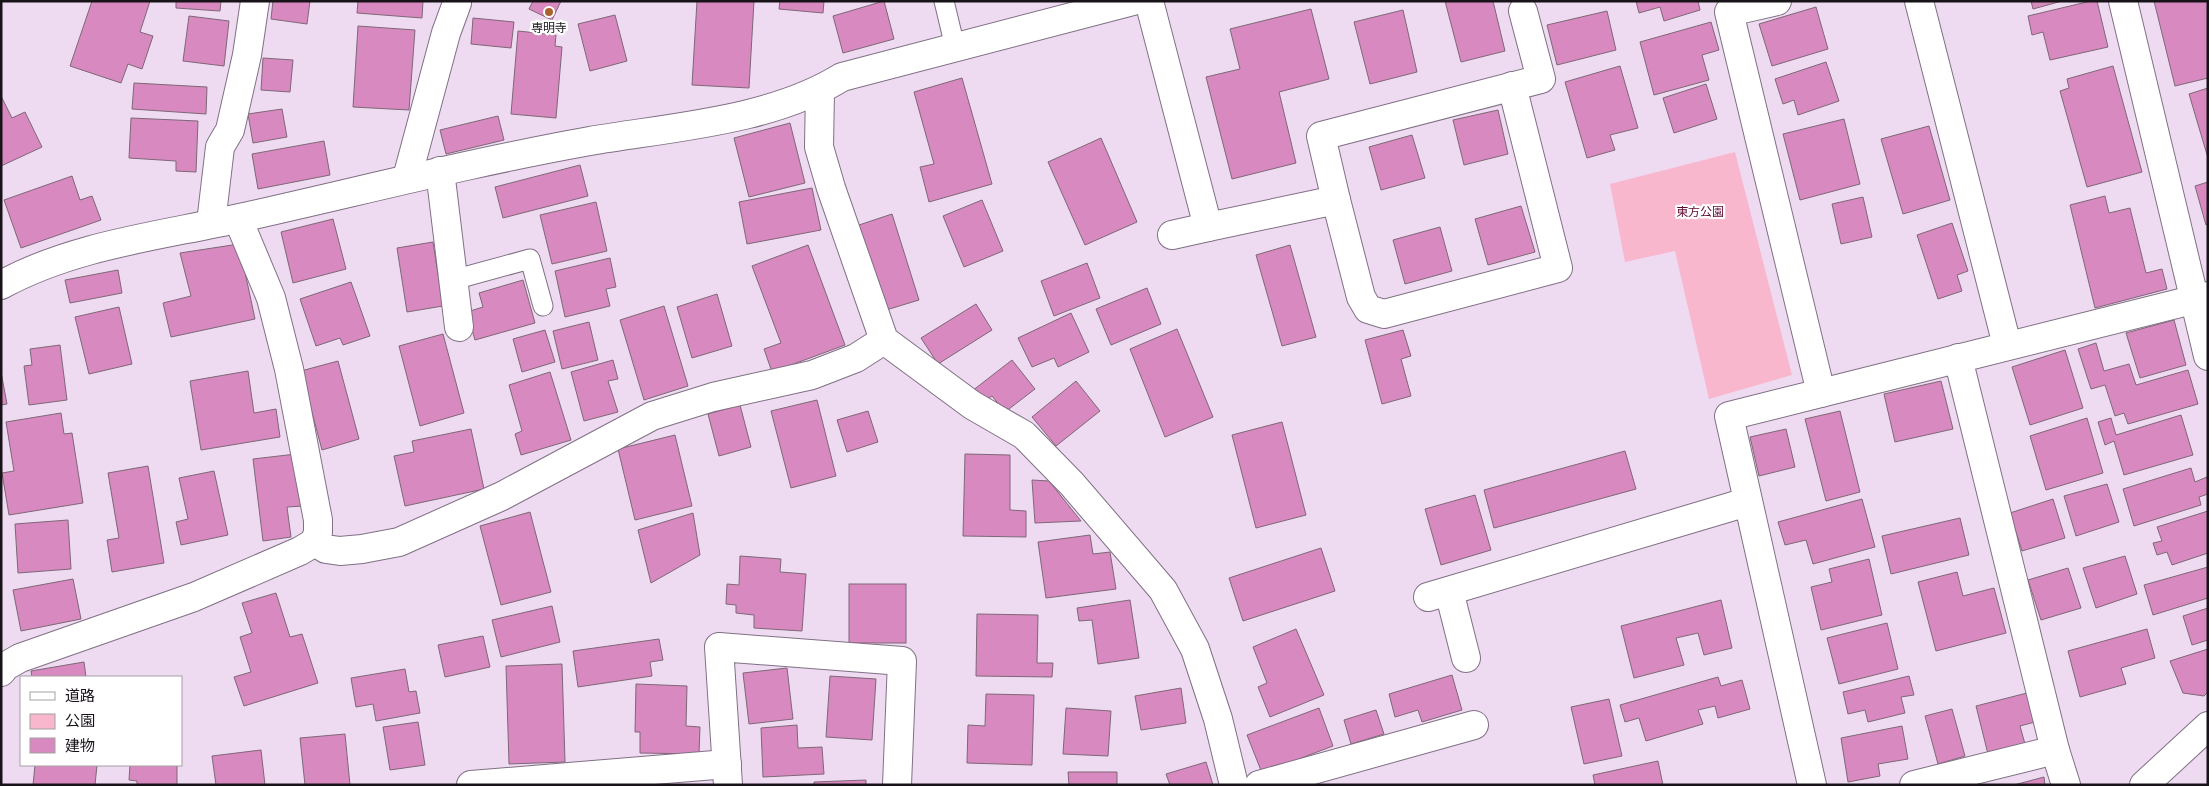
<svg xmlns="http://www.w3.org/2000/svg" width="2209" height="786" font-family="Poppins,'Noto Sans JP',sans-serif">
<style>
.green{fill:#f8b7cc}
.building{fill:#d889c0;stroke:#7e6776}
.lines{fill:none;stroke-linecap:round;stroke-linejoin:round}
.service-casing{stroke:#807084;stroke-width:21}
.minor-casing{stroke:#807084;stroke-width:30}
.service{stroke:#fff;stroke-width:19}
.minor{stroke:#fff;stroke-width:28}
.poi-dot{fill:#a76431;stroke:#fff;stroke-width:2}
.labels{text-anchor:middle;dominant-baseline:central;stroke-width:4.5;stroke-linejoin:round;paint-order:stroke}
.poi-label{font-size:12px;fill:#181219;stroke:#fff}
.park-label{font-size:12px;fill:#5d0932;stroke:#fff}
</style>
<rect width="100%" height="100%" fill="#eedbf2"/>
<!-- green -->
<polygon class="green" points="1735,152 1792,375 1709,399 1675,251 1625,262 1610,184"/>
<!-- building -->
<g class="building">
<polygon points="92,1 150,1 140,32 153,36 142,69 128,64 121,83 70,66"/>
<polygon points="176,1 221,1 220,11 176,8"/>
<polygon points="273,1 310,1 307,24 271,19"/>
<polygon points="358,1 423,1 422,18 357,13"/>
<polygon points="533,1 561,1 552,20 529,9"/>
<polygon points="697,1 754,1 749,88 692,85"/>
<polygon points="780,1 824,1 823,13 779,9"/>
<polygon points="884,1 894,39 843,53 833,16"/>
<polygon points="1445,1 1493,1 1505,51 1461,62"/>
<polygon points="1636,1 1698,1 1700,10 1664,21 1660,7 1639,13"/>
<polygon points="2031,1 2062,1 2033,9"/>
<polygon points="2091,1 2097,1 2108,47 2050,60 2043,32 2032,35 2028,16"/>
<polygon points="2154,1 2208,1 2208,78 2175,86"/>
<polygon points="1816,7 1828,49 1772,66 1759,24"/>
<polygon points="1311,9 1329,79 1279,92 1296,163 1232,179 1206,77 1240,69 1230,29"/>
<polygon points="1403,10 1417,72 1370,84 1354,22"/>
<polygon points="1607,11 1616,50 1557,65 1547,25"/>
<polygon points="615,15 627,61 590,71 578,24"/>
<polygon points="189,16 229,21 224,66 183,61"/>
<polygon points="473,18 514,22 511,48 471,44"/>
<polygon points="1711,22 1719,50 1702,55 1709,80 1654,95 1640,42"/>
<polygon points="358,26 415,30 409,110 353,107"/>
<polygon points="518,31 556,35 555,46 562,47 556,118 511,114"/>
<polygon points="263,58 293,60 290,92 261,90"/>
<polygon points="1826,62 1839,101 1798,115 1794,100 1783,104 1775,79"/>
<polygon points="1620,66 1638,128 1610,135 1615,150 1587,158 1565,82"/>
<polygon points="2113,66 2142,172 2087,187 2060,91 2069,88 2067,79"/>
<polygon points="962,78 992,184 929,202 920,167 934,164 914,92"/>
<polygon points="134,83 207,87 206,114 132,109"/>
<polygon points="1706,84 1717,119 1674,133 1663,98"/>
<polygon points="2208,88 2208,158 2189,94"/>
<polygon points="1,96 12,118 25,112 42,147 1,166"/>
<polygon points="282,109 287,137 253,143 248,114"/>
<polygon points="1498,110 1508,154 1464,165 1453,120"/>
<polygon points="498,116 504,140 446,154 440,130"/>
<polygon points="131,118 198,121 196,172 176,171 176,161 129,158"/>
<polygon points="1844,119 1860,184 1800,200 1783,134"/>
<polygon points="790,123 805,183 749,197 734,138"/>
<polygon points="1929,126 1950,200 1903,214 1881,139"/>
<polygon points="1412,135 1425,178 1381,190 1369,147"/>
<polygon points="1101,138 1137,222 1085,245 1048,162"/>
<polygon points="324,141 330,175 258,189 252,154"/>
<polygon points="580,165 588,196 503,218 495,187"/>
<polygon points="72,176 80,200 92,196 101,220 21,248 4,200"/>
<polygon points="2208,182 2208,224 2206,225 2195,186"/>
<polygon points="812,188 821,230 747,244 739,202"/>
<polygon points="2105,196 2109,213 2130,208 2146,273 2162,269 2167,289 2095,308 2070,205"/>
<polygon points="1863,197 1872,237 1841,244 1832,204"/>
<polygon points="982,200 1003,251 964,267 943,216"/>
<polygon points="596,202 607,251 552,264 540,215"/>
<polygon points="1521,206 1535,252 1488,265 1475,219"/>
<polygon points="892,214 919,300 886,310 859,225"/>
<polygon points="333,219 346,269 293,283 281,232"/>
<polygon points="1952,223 1968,271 1957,275 1962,291 1938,299 1917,235"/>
<polygon points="1440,227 1452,271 1405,284 1393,240"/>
<polygon points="433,242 443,306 407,312 397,248"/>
<polygon points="239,244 255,319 171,337 163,303 191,296 180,253"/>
<polygon points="808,245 845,345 772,372 764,349 781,343 752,266"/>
<polygon points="1290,245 1316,337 1282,346 1256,255"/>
<polygon points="610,258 616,287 606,289 610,306 565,317 555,271"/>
<polygon points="1087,263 1100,298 1054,316 1041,281"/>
<polygon points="118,270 122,293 70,303 65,280"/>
<polygon points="523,280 535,323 475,340 467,312 483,307 479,293"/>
<polygon points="351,282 370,336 343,345 340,338 316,346 300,299"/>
<polygon points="1147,288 1161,324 1111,345 1096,309"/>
<polygon points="717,294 732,346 692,358 677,307"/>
<polygon points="976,304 992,330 938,364 921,338"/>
<polygon points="664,306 688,386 644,400 620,320"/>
<polygon points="119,307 132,364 89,374 75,317"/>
<polygon points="1071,313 1089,352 1058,367 1054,358 1032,367 1018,338"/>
<polygon points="2174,320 2186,365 2140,378 2126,333"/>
<polygon points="589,322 598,360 562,369 553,331"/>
<polygon points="1177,329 1213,417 1165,437 1130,349"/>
<polygon points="545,330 555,362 522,372 513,339"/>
<polygon points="1403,330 1411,356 1401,359 1411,396 1382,404 1365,340"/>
<polygon points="443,334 464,413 420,426 399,346"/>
<polygon points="2096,343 2104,371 2129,364 2136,385 2188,370 2198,404 2128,424 2124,413 2115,416 2105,385 2091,389 2078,349"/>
<polygon points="60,345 67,400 29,405 24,366 32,365 30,349"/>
<polygon points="2065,350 2083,408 2030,425 2012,367"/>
<polygon points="613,360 618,379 608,381 618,412 584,421 571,372"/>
<polygon points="1012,360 1035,389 1005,412 992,396 982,403 972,391"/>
<polygon points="338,361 359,439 322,450 301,371"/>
<polygon points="248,371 254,413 276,409 280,437 201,450 190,381"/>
<polygon points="1,372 7,404 1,405"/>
<polygon points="550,372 571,440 521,455 515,434 522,431 509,385"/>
<polygon points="1076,381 1100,411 1056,446 1032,417"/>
<polygon points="1941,381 1953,429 1895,442 1884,394"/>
<polygon points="817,400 836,476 791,488 771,411"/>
<polygon points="740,405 751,447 719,456 708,414"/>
<polygon points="868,411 878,442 847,452 837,420"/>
<polygon points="1840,411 1860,492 1826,501 1805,419"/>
<polygon points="61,413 64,434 72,433 83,503 9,515 2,473 14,471 6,422"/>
<polygon points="2181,415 2193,455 2124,475 2114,441 2105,445 2098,422 2111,418 2116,435"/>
<polygon points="2087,418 2103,473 2046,490 2030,436"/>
<polygon points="1282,422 1306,515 1256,528 1232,435"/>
<polygon points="471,429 484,489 405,506 394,456 414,452 412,441"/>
<polygon points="1786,429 1795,467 1759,476 1750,437"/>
<polygon points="675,435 692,506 635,520 618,449"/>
<polygon points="1625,451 1636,489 1494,528 1484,490"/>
<polygon points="296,454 303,506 287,507 291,537 263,541 253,459"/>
<polygon points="965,454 1010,455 1010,510 1026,511 1026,537 963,536"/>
<polygon points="148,466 164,563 112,572 107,540 119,538 108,473"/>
<polygon points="2191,468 2195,482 2207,477 2208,480 2208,494 2199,497 2201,505 2134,526 2123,489"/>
<polygon points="214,471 228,535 181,545 176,522 188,519 179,478"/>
<polygon points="1032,480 1049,481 1081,521 1035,523"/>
<polygon points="2107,484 2119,522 2076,536 2064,496"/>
<polygon points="1475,495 1491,550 1441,565 1425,509"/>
<polygon points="1862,499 1875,547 1813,564 1806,540 1785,545 1778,522"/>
<polygon points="2053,499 2065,538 2022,551 2010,513"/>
<polygon points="2208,511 2208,553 2172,565 2167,552 2157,555 2153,543 2162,541 2157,527"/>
<polygon points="530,512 551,592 501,605 480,526"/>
<polygon points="693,513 700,555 651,583 638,530"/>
<polygon points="1960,518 1969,555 1891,574 1882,536"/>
<polygon points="68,520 71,569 18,573 15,524"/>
<polygon points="1090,535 1093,554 1110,552 1116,589 1046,598 1038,542"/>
<polygon points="1321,548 1335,591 1243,621 1229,578"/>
<polygon points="740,556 781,559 780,572 806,574 802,631 754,628 754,615 736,613 736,605 726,604 727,584 739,585"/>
<polygon points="2125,556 2137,594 2096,608 2083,568"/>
<polygon points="1869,559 1882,615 1821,630 1811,587 1832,582 1829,569"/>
<polygon points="2208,567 2208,598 2153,615 2144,585"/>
<polygon points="2068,568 2081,608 2041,620 2028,580"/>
<polygon points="1957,572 1963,596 1994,588 2006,633 1936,651 1918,582"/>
<polygon points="73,579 81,619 21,631 13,590"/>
<rect x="849" y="584" width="57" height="59"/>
<polygon points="276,593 290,637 302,634 318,683 244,706 234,677 251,672 240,637 252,633 242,603"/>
<polygon points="1130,600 1139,658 1098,664 1092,620 1079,621 1077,608"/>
<polygon points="1721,600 1732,648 1704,655 1698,633 1676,638 1684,665 1634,678 1621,626"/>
<polygon points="552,606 560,642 501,657 492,620"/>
<polygon points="2208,608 2208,640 2192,645 2183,616"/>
<polygon points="977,614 1038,615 1037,663 1053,663 1052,677 976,676"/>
<polygon points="1887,623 1898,669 1839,684 1827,638"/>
<polygon points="1296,629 1324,695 1270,717 1258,687 1267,683 1253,647"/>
<polygon points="2147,629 2155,658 2121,668 2126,684 2080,697 2068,651"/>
<polygon points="483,636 490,667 445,677 438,645"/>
<polygon points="659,639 663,660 650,662 652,676 578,687 573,651"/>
<polygon points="2208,649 2208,692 2204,696 2183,693 2170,661"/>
<polygon points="84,662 86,677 32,677 31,671"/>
<polygon points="562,664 565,762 509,764 506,666"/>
<polygon points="787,668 793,719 749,724 743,673"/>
<polygon points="405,669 409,692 416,691 420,713 376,721 373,704 356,707 351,678"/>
<polygon points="1452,675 1462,710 1422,722 1418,710 1395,717 1389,694"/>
<polygon points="830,676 876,679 872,740 826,737"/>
<polygon points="1909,676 1914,695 1901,697 1905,713 1868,722 1865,710 1848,714 1843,692"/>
<polygon points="1718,677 1721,686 1742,680 1750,709 1718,718 1715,706 1698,710 1703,724 1646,741 1639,718 1625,722 1620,705"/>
<polygon points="636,684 687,686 686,726 700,727 699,754 640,753 640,732 635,732"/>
<polygon points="1181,688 1186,723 1141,730 1135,696"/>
<polygon points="2027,693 2035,722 2020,726 2025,744 1988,754 1976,706"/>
<polygon points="986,694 1034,695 1032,765 967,763 968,725 985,726"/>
<polygon points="1609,699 1622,756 1584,764 1571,707"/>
<polygon points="1066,708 1111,711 1108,756 1063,754"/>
<polygon points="1319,708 1333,746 1262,773 1247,735"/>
<polygon points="1952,709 1965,756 1938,764 1925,716"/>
<polygon points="1376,710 1384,734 1351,744 1344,720"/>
<polygon points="418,722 425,765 390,770 383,727"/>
<polygon points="797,725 798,748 822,747 824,774 763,777 761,728"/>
<polygon points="1902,726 1908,759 1878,764 1880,776 1848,782 1841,738"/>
<polygon points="345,734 350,785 305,785 300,738"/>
<polygon points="261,750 265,785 216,785 212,756"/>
<polygon points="1658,761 1663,785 1595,785 1593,775"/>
<polygon points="1206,762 1213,785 1170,785 1166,774"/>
<polygon points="35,765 97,765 95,785 33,785"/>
<polygon points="130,765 177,765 177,785 137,785 137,781 129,780"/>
<polygon points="1068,772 1117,772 1117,785 1069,785"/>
<polygon points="2044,777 2045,785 2014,785"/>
<polygon points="866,780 866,785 814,785 814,782"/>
</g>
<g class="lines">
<defs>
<g id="service">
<polyline points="944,1 955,47"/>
<polyline points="453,280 530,259 543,306"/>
</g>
<g id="minor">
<polyline points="1149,1 1208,227 1336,200 1361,297 1368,309 1384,314 1558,268 1512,86"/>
<polyline points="1777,1 1729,12 1821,393 2208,296"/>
<polyline points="1919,1 2007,345"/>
<polyline points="2123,1 2208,356"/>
<polyline points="820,91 819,147 831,188 884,340 972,405 1024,435 1072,484 1163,590 1195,649 1218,719 1234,785"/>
<polyline points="440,171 459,327"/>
<polyline points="407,178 446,33 457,3"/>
<polyline points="1336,200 1321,136 1541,79 1523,11"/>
<polyline points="238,219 271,298 289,369 318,520 318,532 315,542"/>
<polyline points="211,223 220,147 230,130 247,55 255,1"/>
<polyline points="1172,235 1208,227"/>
<path d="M1,285c73,-40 159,-49 239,-67 117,-26 232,-56 350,-77 82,-14 181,-20 252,-64l291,-76"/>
<polyline points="1958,358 2055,750 2066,785"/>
<polyline points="1449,591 1466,658"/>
<polyline points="1428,597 1747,502"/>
<polyline points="1,672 6,666 20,658 194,597 300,551 315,542 326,549 340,551 362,549 399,542 502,496 652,416 713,397 812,375 856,358 884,340"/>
<polyline points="471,785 727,764"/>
<polyline points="728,785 719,647 902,661 897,785"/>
<polyline points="1259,785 1474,725"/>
<polyline points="1812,785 1729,416 1821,393"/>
<polyline points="1914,785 2055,750"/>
<polyline points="2144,785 2208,726"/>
</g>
</defs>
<!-- service casing -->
<use href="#service" class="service-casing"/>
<!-- minor casing -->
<use href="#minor" class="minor-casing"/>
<!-- service -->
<use href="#service" class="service"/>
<!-- minor -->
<use href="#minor" class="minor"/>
</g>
<!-- markers -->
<circle class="poi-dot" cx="549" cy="12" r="5"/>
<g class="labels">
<!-- poi labels -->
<g class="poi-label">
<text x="549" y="27">専明寺</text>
</g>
<!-- park labels -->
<g class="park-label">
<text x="1700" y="211">東方公園</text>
</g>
</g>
<!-- border -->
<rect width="2209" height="786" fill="none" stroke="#181219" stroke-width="5"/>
<!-- legend -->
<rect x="20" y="676" width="162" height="90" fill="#ffffff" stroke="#a3a0a3"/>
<rect x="30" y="692" width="25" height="8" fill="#ffffff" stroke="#a3a0a3"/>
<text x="65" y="701" font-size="15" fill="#181219">道路</text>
<rect x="30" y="714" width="25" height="15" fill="#f8b7cc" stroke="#a3a0a3"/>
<text x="65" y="726" font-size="15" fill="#181219">公園</text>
<rect x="30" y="738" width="25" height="15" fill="#d889c0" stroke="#a3a0a3"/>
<text x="65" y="751" font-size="15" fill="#181219">建物</text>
</svg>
